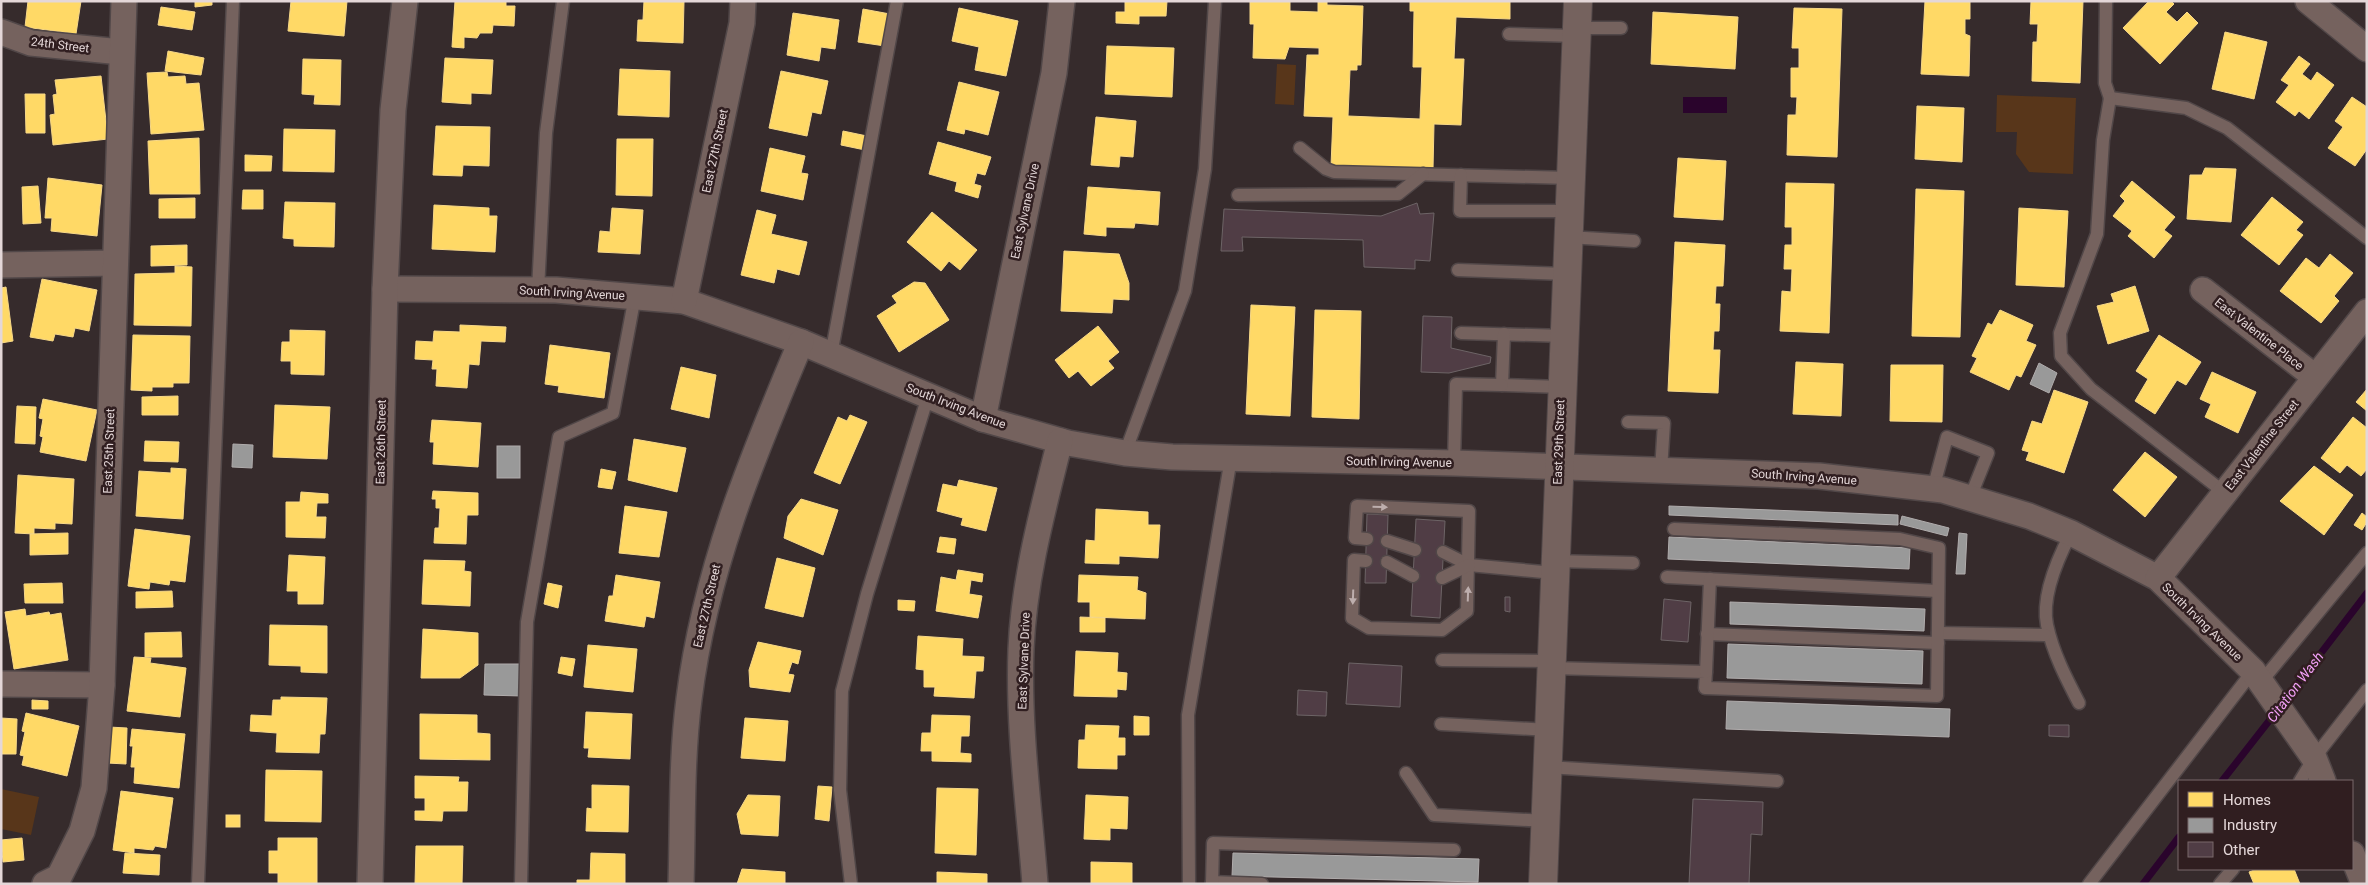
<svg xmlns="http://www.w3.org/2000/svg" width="2368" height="885" font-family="Roboto,sans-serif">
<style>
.green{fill:#58361a}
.water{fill:#2a042c}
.homes{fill:#ffd966;stroke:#f7d888}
.industry{fill:#999;stroke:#b0acac}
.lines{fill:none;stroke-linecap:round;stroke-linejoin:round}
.stream{stroke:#2a042c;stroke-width:7}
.building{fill:#503d45;stroke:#6d6466}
.service-casing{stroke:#514748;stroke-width:15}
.minor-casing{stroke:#514748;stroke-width:28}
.tertiary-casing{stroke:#514748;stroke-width:30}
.service{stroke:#75625e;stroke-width:12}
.minor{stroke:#75625e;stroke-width:25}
.tertiary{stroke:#75625e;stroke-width:28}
.oneway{fill:#bdaead}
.labels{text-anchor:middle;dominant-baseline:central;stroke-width:5;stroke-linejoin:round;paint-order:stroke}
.street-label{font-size:12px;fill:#e4d7d8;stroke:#301e20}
.water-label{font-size:14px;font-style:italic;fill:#f2a0f6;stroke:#301e20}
</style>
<rect width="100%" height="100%" fill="#362b2c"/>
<!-- green -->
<g class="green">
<polygon points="1277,64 1296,65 1294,105 1275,104"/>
<polygon points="1997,95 2076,98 2073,174 2029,172 2016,154 2017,132 1996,132"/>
<polygon points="1,789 39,797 31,835 1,829"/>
</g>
<!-- water -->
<rect class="water" x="1683" y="97" width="44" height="16"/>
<!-- homes -->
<g class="homes">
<polygon points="28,1 81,1 76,34 25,27"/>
<polygon points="195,1 212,1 212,5 195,7"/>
<polygon points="291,1 347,1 344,36 288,31"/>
<polygon points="455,1 506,1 506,6 515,6 514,26 493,25 492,33 480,33 477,38 464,37 464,48 452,47"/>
<polygon points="644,1 684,2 683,43 637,41 638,20 643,20"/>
<polygon points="1125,1 1167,1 1166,16 1139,16 1139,24 1116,23 1116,12 1125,12"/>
<polygon points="1250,1 1290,1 1290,11 1318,12 1318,2 1327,2 1327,5 1363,6 1361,65 1357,65 1357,70 1350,70 1348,116 1420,119 1422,67 1413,67 1414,11 1410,11 1410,1 1510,1 1510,19 1456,17 1454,59 1464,59 1461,125 1434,124 1433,169 1331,166 1333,117 1304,116 1307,55 1319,55 1319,48 1289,47 1285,59 1253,58 1254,24 1250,24"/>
<polygon points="1925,1 1970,1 1970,19 1965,19 1965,34 1970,36 1969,76 1921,74"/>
<polygon points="2031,1 2083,1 2080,83 2032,81 2033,42 2037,42 2038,24 2030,24"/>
<polygon points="2149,1 2171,1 2174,4 2166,12 2177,22 2187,12 2198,23 2160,64 2123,28"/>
<polygon points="161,7 195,12 192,30 158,25"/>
<polygon points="959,8 1018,21 1006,76 975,70 979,47 952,41"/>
<polygon points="1794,8 1842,9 1837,157 1787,155 1788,115 1796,115 1797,97 1791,97 1791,68 1799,68 1799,48 1792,48"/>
<polygon points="863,9 890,14 885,46 858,42"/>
<polygon points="1653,12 1738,17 1735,69 1651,64"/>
<polygon points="793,13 839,20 835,49 821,47 819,61 787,55"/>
<polygon points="2225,32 2267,42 2254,99 2212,89"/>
<polygon points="1107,46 1174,48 1172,97 1105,94"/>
<polygon points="168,51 204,58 201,75 165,71"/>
<polygon points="2299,56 2310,64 2302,74 2311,81 2317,72 2334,85 2309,119 2299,111 2295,116 2276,102 2289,85 2281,80"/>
<polygon points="445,58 493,60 491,94 471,93 471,104 442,102"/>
<polygon points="303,59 341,60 340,105 314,104 315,95 302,94"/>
<polygon points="620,69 670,71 669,117 618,115"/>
<polygon points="781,71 828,81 821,114 812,112 807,136 769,128"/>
<polygon points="167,72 168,77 185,76 186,84 199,83 204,130 151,134 147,73"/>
<polygon points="101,76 108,139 53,145 50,115 55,114 53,95 57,94 55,80"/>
<polygon points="959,82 999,92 988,135 965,129 964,134 947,130"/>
<polygon points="25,94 45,94 45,133 26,133"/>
<polygon points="2352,97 2367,107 2367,149 2355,166 2328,148 2343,127 2335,121"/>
<polygon points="1917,106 1964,108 1962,162 1915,159"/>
<polygon points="1096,117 1136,121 1133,157 1120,156 1119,167 1091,165"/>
<polygon points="436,126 490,127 489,166 463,165 462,176 433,175"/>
<polygon points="284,129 335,130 334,172 283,171"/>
<polygon points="843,131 867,136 865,150 841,145"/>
<polygon points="199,138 200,194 150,194 148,141"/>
<polygon points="617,139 653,139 652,196 616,195"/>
<polygon points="938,142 991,157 985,175 977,173 974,184 981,186 978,198 955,191 957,182 929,174"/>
<polygon points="770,148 805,156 801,173 808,174 803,200 761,191"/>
<polygon points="245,155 272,156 271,171 245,171"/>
<polygon points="1678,158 1726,161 1723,220 1674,217"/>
<polygon points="2205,168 2236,169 2231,222 2187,219 2190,175 2202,175"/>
<polygon points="48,178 102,185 97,236 51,231 52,218 45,218"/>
<polygon points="2132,181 2175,217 2164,230 2172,236 2154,258 2128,236 2132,231 2113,216 2125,201 2120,196"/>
<polygon points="1786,183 1834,184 1829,333 1780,331 1782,291 1791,292 1792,269 1784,269 1785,245 1792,245 1792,227 1785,227"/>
<polygon points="38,186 41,223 23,224 22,187"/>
<polygon points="1088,187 1160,192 1158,225 1135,223 1134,228 1106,227 1106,236 1084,234"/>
<polygon points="1916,189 1964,191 1960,337 1912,336"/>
<polygon points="243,190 263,190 263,209 242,209"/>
<polygon points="2272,197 2303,222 2296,230 2303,235 2279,265 2241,235"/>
<polygon points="195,198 195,218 159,218 159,199"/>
<polygon points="285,202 335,203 334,247 294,246 294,239 283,238"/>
<polygon points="434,205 489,208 489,216 497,216 495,252 432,249"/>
<polygon points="612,208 643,210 640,254 598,252 600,231 610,232"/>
<polygon points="2019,208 2068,211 2064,287 2016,285"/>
<polygon points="757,210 776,215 771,234 807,242 799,275 777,269 774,283 741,275"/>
<polygon points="932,212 977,250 960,270 949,261 941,271 907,242"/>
<polygon points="1675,242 1725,245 1723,286 1716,286 1715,304 1720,304 1719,331 1714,331 1713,350 1720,350 1718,393 1668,391"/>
<polygon points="187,245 187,265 151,266 151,246"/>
<polygon points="1064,251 1119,254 1129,283 1129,300 1113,299 1112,313 1061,311"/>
<polygon points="2330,254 2353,273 2334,296 2339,301 2321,323 2280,291 2306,258 2319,268"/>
<polygon points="175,266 192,267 191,326 134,325 135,274 175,273"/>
<polygon points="42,279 97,290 89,331 75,328 73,337 55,334 53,341 30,337"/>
<polygon points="914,282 925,283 949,320 899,352 877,316 897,303 892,296"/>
<polygon points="2135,286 2149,331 2108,344 2097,306 2114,302 2111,294"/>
<polygon points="6,287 13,341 1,343 1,288"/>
<polygon points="1251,305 1295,307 1290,416 1246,414"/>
<polygon points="1315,310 1361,311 1359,419 1312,417"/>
<polygon points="2000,310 2033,325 2026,341 2036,345 2021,377 2016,375 2009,390 1970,372 1977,358 1972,356 1988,323 1992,325"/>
<polygon points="460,325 506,327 505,342 481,341 479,365 469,364 467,388 436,386 437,369 432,369 433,360 415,359 416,341 433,342 434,331 460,332"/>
<polygon points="1098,326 1119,352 1108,361 1114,368 1091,386 1078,371 1069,378 1055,360"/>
<polygon points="290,330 325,331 324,375 291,374 291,361 281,361 282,342 290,342"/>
<polygon points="133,335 190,336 189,383 173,383 173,387 152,387 152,391 131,390"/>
<polygon points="2159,335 2201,362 2186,385 2177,380 2155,414 2135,401 2148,379 2136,371"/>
<polygon points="550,345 610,353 604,398 558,392 559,386 545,384"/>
<polygon points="1796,362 1843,364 1841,416 1793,414"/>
<polygon points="1891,365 1943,365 1942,422 1890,421"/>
<polygon points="681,367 716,375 709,418 671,409"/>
<polygon points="2212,372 2256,392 2238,433 2205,417 2211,404 2200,399"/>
<polygon points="2367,389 2367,411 2356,402"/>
<polygon points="2054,390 2088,402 2064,473 2026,460 2029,452 2022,450 2032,421 2042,424"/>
<polygon points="178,396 178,415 142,415 142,397"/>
<polygon points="43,399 97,410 86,461 40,452 43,437 40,436 43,419 39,418"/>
<polygon points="275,405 330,407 327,459 273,457"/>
<polygon points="17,406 36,407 35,444 15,443"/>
<polygon points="850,415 867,422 840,484 814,473 838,417 847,421"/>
<polygon points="2353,417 2367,428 2367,469 2361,476 2347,465 2340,473 2321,458"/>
<polygon points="432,420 481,423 478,467 433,464 434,442 430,442"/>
<polygon points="634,439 686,448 677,492 628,480"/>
<polygon points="145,441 179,442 178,462 144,461"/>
<polygon points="2145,452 2177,477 2145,517 2113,490"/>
<polygon points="2314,466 2353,495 2324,535 2280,501"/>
<polygon points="171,468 186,469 183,519 136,516 139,471 171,473"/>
<polygon points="601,469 616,472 612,489 598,487"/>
<polygon points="18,475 74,479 72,524 55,523 55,529 34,528 34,534 15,533"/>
<polygon points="959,480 997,488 986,531 961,525 963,518 937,511 943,484 957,487"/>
<polygon points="433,491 478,493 478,515 467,515 466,544 434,543 435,528 439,528 440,508 436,508 436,499 432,499"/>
<polygon points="301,492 328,494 328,503 317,503 316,517 326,517 325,538 286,537 286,502 300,502"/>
<polygon points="801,499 838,510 823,555 784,538 788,516"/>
<polygon points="625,506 667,512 659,557 619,553"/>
<polygon points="1096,509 1148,512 1148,525 1160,525 1158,558 1119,556 1119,564 1085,563 1086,540 1095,541"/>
<polygon points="2362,513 2367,517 2367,522 2362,530 2354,525"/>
<polygon points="135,529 190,536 185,582 170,580 169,585 150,582 149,589 128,586"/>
<polygon points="68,533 68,554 30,555 30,534"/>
<polygon points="940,537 956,539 954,554 937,552"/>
<polygon points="289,555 325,557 323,604 298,604 298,591 287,591"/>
<polygon points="777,558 815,568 803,617 765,608"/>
<polygon points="424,560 465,561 464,571 471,572 470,606 422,604"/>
<polygon points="958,570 983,574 982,582 971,580 969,594 982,596 978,618 936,611 941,577 956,580"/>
<polygon points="616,575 660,582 654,618 646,616 644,627 605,621 609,596 613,596"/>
<polygon points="1079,575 1138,577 1137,590 1146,593 1145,619 1090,617 1090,602 1078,602"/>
<polygon points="62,583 63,603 25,603 24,584"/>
<polygon points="548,583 562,586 558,608 544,604"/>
<polygon points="172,591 173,607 136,608 136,592"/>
<polygon points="898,600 915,601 914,611 898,610"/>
<polygon points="25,609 26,616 49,612 50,615 61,613 68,660 14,669 5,612"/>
<polygon points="1080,617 1105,618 1105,632 1080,632"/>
<polygon points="270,625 327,626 327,673 301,672 301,666 269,665"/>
<polygon points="423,629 478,633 478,665 460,678 421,678"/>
<polygon points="181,632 182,657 145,657 145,633"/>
<polygon points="918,636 963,639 962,656 984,657 983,671 976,671 974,698 934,696 935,687 924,687 924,670 916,669"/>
<polygon points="758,642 801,651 798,664 792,662 788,674 794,675 790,692 750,687 749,670"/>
<polygon points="588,645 637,649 633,692 584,687"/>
<polygon points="1076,651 1118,653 1117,672 1127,673 1126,690 1117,689 1117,697 1074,696"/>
<polygon points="134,657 151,658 150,663 186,668 180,717 127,711"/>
<polygon points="561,657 575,659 572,676 558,673"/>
<polygon points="281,697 327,698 325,734 320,734 319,753 276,752 277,733 250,731 251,715 272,716 273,700 281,700"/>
<polygon points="32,700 48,701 48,709 32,709"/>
<polygon points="586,712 632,714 630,759 588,757 589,748 584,748"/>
<polygon points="26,713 79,726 67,776 22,765 24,756 20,755 25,732 22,731"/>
<polygon points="420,714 477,715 477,733 490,734 490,760 420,759"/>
<polygon points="932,715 970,716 969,736 961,736 960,753 971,754 971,762 932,761 932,751 921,751 922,733 931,733"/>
<polygon points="1134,716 1149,717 1149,735 1134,735"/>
<polygon points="1,718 17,719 16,754 1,754"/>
<polygon points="745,718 788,721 785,761 741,758"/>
<polygon points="1086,725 1119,726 1118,738 1125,738 1125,755 1117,755 1117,769 1078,768 1079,740 1085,740"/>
<polygon points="109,727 127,728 126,764 107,763"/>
<polygon points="132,729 185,734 179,788 134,783 135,767 131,767 133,746 130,746"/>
<polygon points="266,770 322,771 321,822 265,821"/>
<polygon points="415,776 459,777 458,782 468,782 467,811 443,811 442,821 415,820 415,811 425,811 425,798 415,798"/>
<polygon points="592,785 629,786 628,832 586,831 587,808 592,809"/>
<polygon points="818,786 832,787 829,821 815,819"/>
<polygon points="937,788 978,789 976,855 935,853"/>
<polygon points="121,791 173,798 166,848 155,846 153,850 134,848 134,853 113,850"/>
<polygon points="748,795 780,796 778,836 741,834 737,814"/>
<polygon points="1086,795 1128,797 1127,829 1110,828 1110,840 1084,839"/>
<rect x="226" y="815" width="14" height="12"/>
<polygon points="22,838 24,860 3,862 1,840"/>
<polygon points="278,838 317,838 317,884 278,884 278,873 269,873 269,851 278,851"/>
<polygon points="416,846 463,846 462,884 415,884"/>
<polygon points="125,853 160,855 159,875 123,873"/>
<polygon points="591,853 625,854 625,884 577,884 577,880 590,880"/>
<polygon points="1091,862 1132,863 1132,884 1091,884"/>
<polygon points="742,869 785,872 785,884 737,884"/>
<polygon points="2257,869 2294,869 2300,884 2254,884 2249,872"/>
<polygon points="937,872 987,874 987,884 937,884"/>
</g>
<!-- industry -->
<g class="industry">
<polygon points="2039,363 2057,373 2049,393 2030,384"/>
<polygon points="233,444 253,445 252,468 232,467"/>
<rect x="497" y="446" width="23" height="32"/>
<polygon points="1669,506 1898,515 1898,525 1669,515"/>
<polygon points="1902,516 1949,528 1947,536 1900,524"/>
<polygon points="1959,533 1967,534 1965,574 1956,574"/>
<polygon points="1669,537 1910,548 1909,569 1668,559"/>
<polygon points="1730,602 1925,609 1924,631 1730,624"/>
<polygon points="1728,644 1923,651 1922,684 1727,678"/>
<polygon points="485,664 522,664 522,696 484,695"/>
<polygon points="1727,701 1950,709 1949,737 1726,729"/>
<polygon points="1233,853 1479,859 1478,882 1232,876"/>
</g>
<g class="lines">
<!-- stream -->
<g class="stream">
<polyline points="2282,704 2367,593"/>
<polyline points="2222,781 2276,712"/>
<polyline points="2143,884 2179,837"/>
</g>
</g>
<!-- building -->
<g class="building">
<polygon points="1417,203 1420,214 1434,213 1430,261 1415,260 1415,269 1364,267 1363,240 1242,237 1243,251 1221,251 1224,209 1381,216"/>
<polygon points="1423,316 1452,317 1451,348 1491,357 1490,363 1449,373 1421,372"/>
<polygon points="1367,514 1388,515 1386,583 1365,583"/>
<polygon points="1416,519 1445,521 1440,618 1411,616"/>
<polygon points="1505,597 1510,597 1510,612 1505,611"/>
<polygon points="1664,599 1691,602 1688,642 1661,640"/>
<polygon points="1349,663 1402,666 1400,707 1346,704"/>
<polygon points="1298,690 1327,692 1326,716 1297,715"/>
<polygon points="2049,725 2069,725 2069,737 2049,736"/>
<polygon points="1693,799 1763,802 1762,835 1751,834 1749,884 1689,884"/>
</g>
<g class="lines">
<defs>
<g id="service">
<polyline points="2106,1 2105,83 2110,98 2186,108 2227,128 2367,238"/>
<polyline points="1576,28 1621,28"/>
<polyline points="1509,34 1576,36"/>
<polyline points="2110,98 2103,140 2097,234 2060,333 2061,356 2091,389 2225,493"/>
<polyline points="1300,148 1326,169 1334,172 1570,178"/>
<polyline points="1461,175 1460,211 1569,211"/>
<polyline points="1238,195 1398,194 1423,174"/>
<polyline points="1568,237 1634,241"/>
<polyline points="1458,270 1566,274"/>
<polyline points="538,290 546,133 563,1"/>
<polyline points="1461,333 1564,336"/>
<polyline points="1504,334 1502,385 1562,387"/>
<polyline points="831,355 897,1"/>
<polyline points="1628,422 1664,423 1661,470"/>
<polyline points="1125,453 1185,291 1205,169 1215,1"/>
<polyline points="1454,463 1456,384 1502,385"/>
<polyline points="1933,489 1947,437 1988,453 1970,498"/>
<path d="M2071,533c-13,25 -30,63 -24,92 6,28 19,53 32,78"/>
<polyline points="1387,541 1415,550"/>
<polyline points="1443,552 1469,565 1554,573"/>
<polyline points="1366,561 1354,560 1352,618 1369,628 1442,630 1467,611 1469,511 1357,506 1355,538 1367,539"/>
<polyline points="1555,561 1633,563"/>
<polyline points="1387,562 1413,576"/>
<polyline points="1667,577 1938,591"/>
<polyline points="1442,578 1469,565"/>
<polyline points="1938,633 2045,635"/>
<polyline points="1707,634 1938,643"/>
<polyline points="1442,660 1551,661"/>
<polyline points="1551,668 1706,672 1705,688 1937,696 1939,548 1900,539 1674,529"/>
<polyline points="1706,672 1710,579"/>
<polyline points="2261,682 2367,553"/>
<polyline points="1441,724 1549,730"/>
<polyline points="1547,767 1777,781"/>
<polyline points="1406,773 1434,815 1545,821"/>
<polyline points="2300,781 2314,758 2367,690"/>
<polyline points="1212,882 1262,884"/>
<polyline points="198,884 233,1"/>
<polyline points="521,884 527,622 559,437 613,413 635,296"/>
<polyline points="851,884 840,790 842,691 867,594 928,396"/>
<polyline points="1189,884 1188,715 1231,458"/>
<polyline points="1212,884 1213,843 1454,850"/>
<polyline points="2089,884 2253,671"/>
<polyline points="2220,884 2233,869"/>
</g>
<g id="minor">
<polyline points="2308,1 2367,49"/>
<polyline points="1,32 31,43 121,52"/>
<polyline points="1,265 115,263"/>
<polyline points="385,289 556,290 684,301 801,342 983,419 1068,443 1125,453 1172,457 1454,463 1819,476 1943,490 2029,516 2071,533 2158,578 2253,671 2314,758 2323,781"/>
<polyline points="2203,290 2315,377"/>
<polyline points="684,301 742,23 743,1"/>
<polyline points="983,419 1054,73 1062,1"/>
<polyline points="2158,578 2367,312"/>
<polyline points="1,684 102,685"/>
<polyline points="2352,854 2364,884"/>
<polyline points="45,884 59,877 82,831 94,788 102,685 124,1"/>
<polyline points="370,884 385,289 393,110 405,1"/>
<path d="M681,884c2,-62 0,-124 8,-185 16,-128 62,-239 112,-357"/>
<path d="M1035,884c-6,-78 -17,-157 -14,-235 3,-71 22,-140 39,-208"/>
</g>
<polyline id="tertiary" points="1543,884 1578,1"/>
</defs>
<!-- service casing -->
<use href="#service" class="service-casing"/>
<!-- minor casing -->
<use href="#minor" class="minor-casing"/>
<!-- tertiary casing -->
<use href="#tertiary" class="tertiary-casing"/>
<!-- service -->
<use href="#service" class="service"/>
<!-- minor -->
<use href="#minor" class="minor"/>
<!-- tertiary -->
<use href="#tertiary" class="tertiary"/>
</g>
<!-- one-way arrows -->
<defs><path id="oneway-solid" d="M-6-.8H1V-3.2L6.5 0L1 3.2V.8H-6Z" transform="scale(1.25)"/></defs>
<g class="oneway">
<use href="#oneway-solid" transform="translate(1380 507) rotate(2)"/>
<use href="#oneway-solid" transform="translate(1468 594) rotate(-88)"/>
<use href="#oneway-solid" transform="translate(1353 597) rotate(92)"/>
</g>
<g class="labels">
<!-- street labels -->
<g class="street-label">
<text transform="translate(60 45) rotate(7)">24th Street</text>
<text transform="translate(715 151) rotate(-78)">East 27th Street</text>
<text transform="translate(1025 211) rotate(-78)">East Sylvane Drive</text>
<text transform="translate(572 293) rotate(3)">South Irving Avenue</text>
<text transform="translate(2259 334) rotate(38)">East Valentine Place</text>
<text transform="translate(956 406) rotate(21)">South Irving Avenue</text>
<text transform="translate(381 442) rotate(-89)">East 26th Street</text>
<text transform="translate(1559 442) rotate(-88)">East 29th Street</text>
<text transform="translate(2262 445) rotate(-52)">East Valentine Street</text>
<text transform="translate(109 451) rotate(-88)">East 25th Street</text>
<text transform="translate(1399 462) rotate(1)">South Irving Avenue</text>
<text transform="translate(1804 477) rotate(4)">South Irving Avenue</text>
<text transform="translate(707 606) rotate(-77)">East 27th Street</text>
<text transform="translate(2202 622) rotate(44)">South Irving Avenue</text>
<text transform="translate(1024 661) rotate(-88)">East Sylvane Drive</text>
</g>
<!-- water labels -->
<g class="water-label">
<text transform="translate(2295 687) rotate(-53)">Citation Wash</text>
</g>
</g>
<!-- border -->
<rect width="2368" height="885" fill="none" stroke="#e4d7d8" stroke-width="5"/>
<!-- legend -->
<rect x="2178" y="780" width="175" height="90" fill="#301e20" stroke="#78686a"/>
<rect x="2188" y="792" width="25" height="15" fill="#ffd966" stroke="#78686a"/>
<text x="2223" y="805" font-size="15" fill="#e4d7d8">Homes</text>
<rect x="2188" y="818" width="25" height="15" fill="#999999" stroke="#78686a"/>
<text x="2223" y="830" font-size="15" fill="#e4d7d8">Industry</text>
<rect x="2188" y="842" width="25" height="15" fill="#503d45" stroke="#78686a"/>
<text x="2223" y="855" font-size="15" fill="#e4d7d8">Other</text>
</svg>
